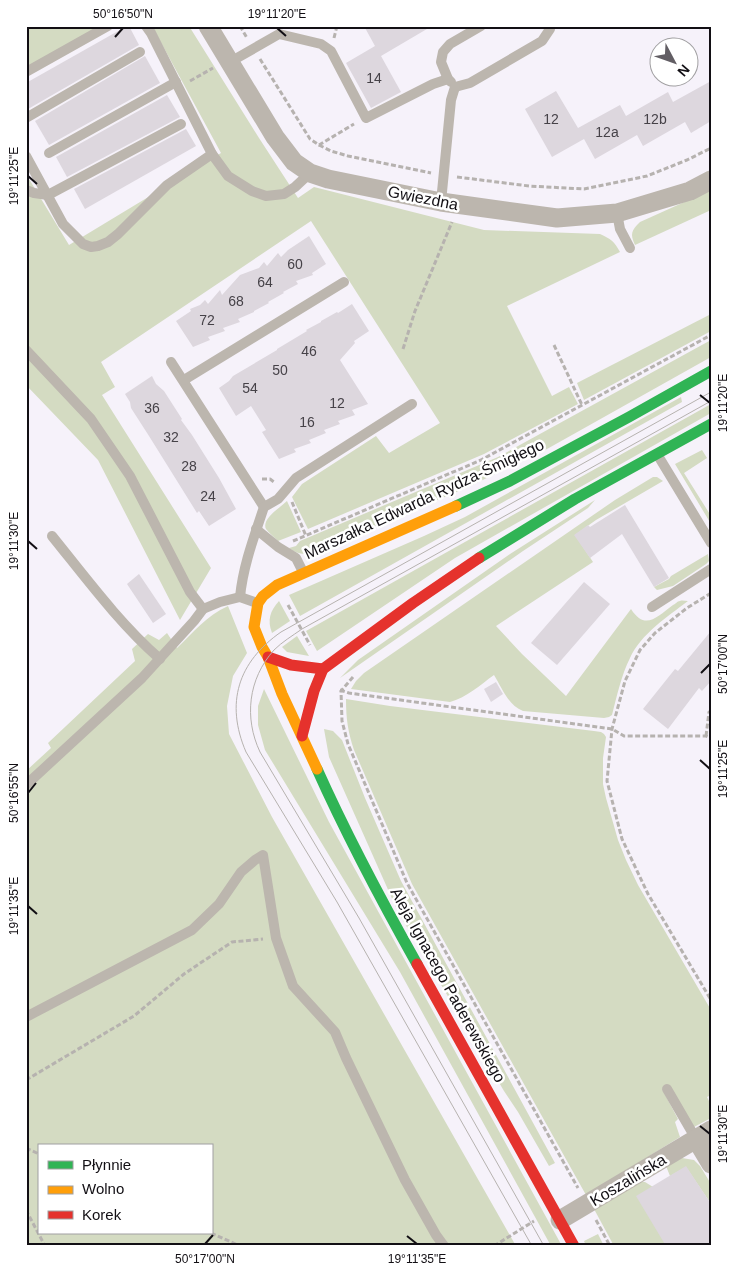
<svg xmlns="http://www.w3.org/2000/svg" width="737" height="1272" font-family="Arial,sans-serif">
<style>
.green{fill:#d4dbc2;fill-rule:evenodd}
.building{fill:#ddd7de}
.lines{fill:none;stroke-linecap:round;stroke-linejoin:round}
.path{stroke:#b6b2af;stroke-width:3;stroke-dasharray:5 2.5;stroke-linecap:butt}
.lane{stroke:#bcb6ae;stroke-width:10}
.street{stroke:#bcb6ae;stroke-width:19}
.fast{stroke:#30b455;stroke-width:11}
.slow{stroke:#ff9f0a;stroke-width:11}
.jam{stroke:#e5322d;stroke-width:11}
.tram{stroke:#b6b2af;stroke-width:1}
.ticks{fill:none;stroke:#120f14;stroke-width:2}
.labels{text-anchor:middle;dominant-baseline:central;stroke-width:5;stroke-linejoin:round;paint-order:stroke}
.number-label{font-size:14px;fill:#464248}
.street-label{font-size:16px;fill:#120f14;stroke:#fff}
.neatline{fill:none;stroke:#120f14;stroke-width:2}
.ticks-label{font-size:12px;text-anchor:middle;fill:#120f14}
</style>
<rect width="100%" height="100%" fill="#f6f2fa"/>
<!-- green -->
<g class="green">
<polygon points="26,26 102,26 26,68"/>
<path d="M152,26h37l70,112 39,60 16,-11 170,43 116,4c11,5 14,7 20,18l-113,54 45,90 17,-9 9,17 -94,50 -176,75 -16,-32 10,-13 74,-48 13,17 51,-30 -129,-202 -210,141 14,25 -13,8 109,173 -31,52 -82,-160 -72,-75v-211l43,71 152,-92z"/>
<path d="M711,190v20l-76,35c-5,-11 -4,-14 5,-23z"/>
<polygon points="711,314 711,331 584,400 577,383"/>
<path d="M711,340v17l-164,92 -81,39 -154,65c-9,2 -15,1 -23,-5l7,-2 4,-5 198,-84z"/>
<polygon points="681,397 682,402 300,616 289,595 424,536 465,517"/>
<polygon points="711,404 711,413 455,558 317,651 306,631"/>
<polygon points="702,450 707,458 684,473 711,516 711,524 675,464"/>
<path d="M653,477h4l6,4 -67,39 -21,15 18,27 -97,64 26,28 44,42 65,-87c14,22 26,8 42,-4 3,-1 4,-4 7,-4 2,-1 5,0 8,0 -21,16 -47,33 -58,57 -9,18 -13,38 -18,57l-3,2 -5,1 -81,-7c-15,-6 -21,-23 -29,-36 -14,10 -28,23 -44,27l-99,-13 5,-8 8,-8 251,-173z"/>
<polygon points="595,500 588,508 523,551 340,678 358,660 510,554"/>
<path d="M287,501l14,31 -23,9c-4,-4 -9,-8 -12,-12 -5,-10 15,-22 21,-28z"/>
<polygon points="708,554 709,561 706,564 673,586 657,590 654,587 669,579 671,576"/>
<path d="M279,601l11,20 -18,12c-5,-13 -2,-22 7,-32z"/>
<path d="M228,606l19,47 -14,23 -6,30 2,28 43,83 244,429h-490v-475l25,-23 -3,-5 87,-82 -3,-12 16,-15 11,6 8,-7 10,15c17,-16 29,-32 51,-42zM39,1146h172v87h-172z"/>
<polygon points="297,636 309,656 287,652 282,647"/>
<polygon points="264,689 329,822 562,1246 551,1246 400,972 265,750 258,725 258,706"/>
<path d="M346,699l44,7 204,25 7,1 3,2 2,3 -3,21v26l3,14 12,42 8,20 12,25 73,125v85l-4,2 4,8v13l-17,9 -25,-42 -7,4 16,30 -3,3 5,15 -94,58 -174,-311 -58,-134c-6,-18 -8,-31 -8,-51z"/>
<polygon points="324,729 333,731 342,740 365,798 401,881 555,1163 549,1166 518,1112 504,1091 398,912 329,757"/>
<polygon points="682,1158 694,1160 700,1166 711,1184 711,1204 686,1167 670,1176 666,1166"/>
<polygon points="640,1182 645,1182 653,1187 666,1246 614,1246 594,1209"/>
<polygon points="598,1234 604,1246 586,1246 584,1241"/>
</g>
<!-- building -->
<g class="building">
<polygon points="127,26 129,26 139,45 28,109 26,105 26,83"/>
<polygon points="364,26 432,26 381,56 401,92 371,108 346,63 375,46"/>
<polygon points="145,56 160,83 49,145 35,121"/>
<polygon points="711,81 711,121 691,133 685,122 643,146 637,135 595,159 584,139 552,157 525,109 556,91 578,128 620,105 626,116 668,92 673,102"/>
<polygon points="167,95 180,117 67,177 56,157"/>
<polygon points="186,129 196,146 85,209 74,189"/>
<polygon points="309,236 326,264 312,273 313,275 296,281 298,284 283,292 284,293 268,302 269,303 254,311 254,312 238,319 240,322 223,328 225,331 208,337 210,340 193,347 176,321 191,311 190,309 200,305 205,300 208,304 220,290 222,295 240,275 259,268 264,262 267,266 278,253 281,257 288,250"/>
<polygon points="352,304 369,331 354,341 355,343 340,360 368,404 352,410 355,415 338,421 340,424 324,430 326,433 309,440 311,443 294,449 296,452 279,459 262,432 266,430 251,406 236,416 219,388 229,381 233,376 277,350 277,349 307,331 306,330 321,322 321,321 337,312 338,313"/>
<polygon points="152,376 156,384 164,391 182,419 181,420 192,435 219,478 236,509 209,526 199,511 197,513 149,436 131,408 130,402 125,394"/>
<polygon points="625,505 669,578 654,587 622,534 590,558 574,535 588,525 590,527"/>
<polygon points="139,574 166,614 153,623 127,584"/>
<polygon points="584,582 610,604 557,665 531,643"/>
<polygon points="711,631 711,681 702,691 699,688 668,729 643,709 675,669 678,671"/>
<polygon points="496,682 503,694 491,702 484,689"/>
<polygon points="686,1166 711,1204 711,1246 666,1246 636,1196"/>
</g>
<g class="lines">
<!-- path -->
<g class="path">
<polyline points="240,26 247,38"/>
<polyline points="334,38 337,26"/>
<polyline points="260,59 310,139 319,145 354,124"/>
<polyline points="190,81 213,68"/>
<polyline points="319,145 331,151 348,156 431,173"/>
<polyline points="457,177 529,186 584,189 647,176 687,160 711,148"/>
<polyline points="554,345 582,405"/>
<polyline points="403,349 415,311 452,222"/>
<polyline points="262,479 270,479 274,482"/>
<polyline points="292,502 306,536"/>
<polyline points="293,541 481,460 711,335"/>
<polyline points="711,593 687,608 655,633 640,650 625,681 612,729 607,781 622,839 648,894 711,1000"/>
<polyline points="288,605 310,645"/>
<polyline points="353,677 341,691 342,721 348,744 407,883 578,1188"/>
<polyline points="340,690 349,693 612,729 624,736 706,736 711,738"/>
<polyline points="706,736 709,712 711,711"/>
<polyline points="26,1080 134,1016 184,974 232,942 263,939"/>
<polyline points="26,1148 39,1154"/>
<polyline points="26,1210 45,1246"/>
<polyline points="596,1220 610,1246"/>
<polyline points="211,1233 240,1246"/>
<polyline points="494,1246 534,1221"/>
</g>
<!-- lane -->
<g class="lane">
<polyline points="146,26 151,33 212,154 228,176 252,191 266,196 284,194 295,187 310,173"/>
<polyline points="230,62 279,34 321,44 331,51 366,118 433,84 448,79"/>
<polyline points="26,72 108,26"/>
<polyline points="451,82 448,79 441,62 443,52 450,44 481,26"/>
<polyline points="455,87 470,83 542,41 550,29 550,26"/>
<polyline points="26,118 140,52"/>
<polyline points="49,153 176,82"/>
<polyline points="26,156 63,224 83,244 91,247 98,246 108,242 118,234 167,185 212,154"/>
<polyline points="26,190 34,193 48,195 181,124"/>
<polyline points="441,202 451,100 455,87"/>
<polyline points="617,213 620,229 630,248"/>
<polyline points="26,350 91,419 130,476 190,592 203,609"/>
<polyline points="171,362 264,507"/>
<polyline points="184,380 344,282"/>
<polyline points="657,454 711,543"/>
<polyline points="256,529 278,547 296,558 303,572"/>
<path d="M52,536c34,42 67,87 108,123"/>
<path d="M240,597c3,-31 14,-60 24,-90l14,-8 18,-21 116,-74"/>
<polyline points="652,607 711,569"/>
<polyline points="26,785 142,678 194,621 203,609 220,602 240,597 257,603"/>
<polyline points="26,1017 192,930 219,904 241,872 255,860 263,855 276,938 293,986 335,1032 346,1058 405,1180 436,1235 444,1246"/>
<polyline points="667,1089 696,1139"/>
</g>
<!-- street -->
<g class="street">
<polyline points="208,26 275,137 294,162 310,173 328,179 441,202 557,218 617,213 690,191 711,180"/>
<polyline points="696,1139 711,1164"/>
<polyline points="560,1220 711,1130"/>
</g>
<!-- fast -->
<g class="fast">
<polyline points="456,506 510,481 629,417 711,371"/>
<polyline points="479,558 575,499 711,424"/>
<path d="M317,769c30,67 64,131 100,195"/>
</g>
<!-- slow -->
<polyline class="slow" points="317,769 282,694 268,657 262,647 254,627 258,603 263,596 277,585 456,506"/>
<!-- jam -->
<g class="jam">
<polyline points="268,657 291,665 323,669"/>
<polyline points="302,736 314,691 323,669 413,603 479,558"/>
<polyline points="417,964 574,1246"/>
</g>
<!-- tram -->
<g class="tram">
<path d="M532,1246l-195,-344 -91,-150c-21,-49 -8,-90 35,-120l430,-240"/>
<path d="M544,1246l-185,-328 -99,-166c-16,-34 -12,-73 14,-102 8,-8 18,-14 28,-21l409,-228"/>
</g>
</g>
<!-- ticks -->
<path class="ticks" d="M277,28l9,8M115,37l8,-9M28,176l9,8M700,395l10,8M28,541l9,8M701,673l9,-9M700,760l10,9M28,793l8,-10M28,906l9,8M700,1126l10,8M407,1236l10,8M205,1244l8,-9"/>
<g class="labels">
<!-- number labels -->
<g class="number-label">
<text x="374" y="78">14</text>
<text x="551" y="119">12</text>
<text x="655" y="119">12b</text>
<text x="607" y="132">12a</text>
<text x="295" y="264">60</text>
<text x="265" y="282">64</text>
<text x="236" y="301">68</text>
<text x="207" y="320">72</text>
<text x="309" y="351">46</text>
<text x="280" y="370">50</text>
<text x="250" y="388">54</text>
<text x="337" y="403">12</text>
<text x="152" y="408">36</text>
<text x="307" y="422">16</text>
<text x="171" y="437">32</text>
<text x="189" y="466">28</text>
<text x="208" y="496">24</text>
</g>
<!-- street labels -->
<g class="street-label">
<text transform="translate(423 198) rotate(11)">Gwiezdna</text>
<text transform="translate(424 499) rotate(-25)">Marszałka Edwarda Rydza-Śmigłego</text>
<text transform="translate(448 985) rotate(61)">Aleja Ignacego Paderewskiego</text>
<text transform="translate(628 1180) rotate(-31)">Koszalińska</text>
</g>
</g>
<!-- border -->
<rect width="737" height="1272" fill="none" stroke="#ffffff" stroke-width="55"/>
<!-- legend -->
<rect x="38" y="1144" width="175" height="90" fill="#ffffff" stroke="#a09fa1"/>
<rect x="48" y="1161" width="25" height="8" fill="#30b455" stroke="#a09fa1"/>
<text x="82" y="1170" font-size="15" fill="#120f14">Płynnie</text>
<rect x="48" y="1186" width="25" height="8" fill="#ff9f0a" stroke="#a09fa1"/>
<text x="82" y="1194" font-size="15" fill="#120f14">Wolno</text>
<rect x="48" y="1211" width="25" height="8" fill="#e5322d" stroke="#a09fa1"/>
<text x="82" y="1220" font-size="15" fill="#120f14">Korek</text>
<!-- north arrow -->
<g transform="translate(674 62) rotate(131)"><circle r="24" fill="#ffffff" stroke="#a09fa1"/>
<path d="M0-4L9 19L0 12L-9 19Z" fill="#625e64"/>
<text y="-8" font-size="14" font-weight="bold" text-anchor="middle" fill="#120f14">N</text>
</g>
<rect x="28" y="28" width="682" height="1216" class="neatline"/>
<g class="ticks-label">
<text x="123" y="18">50°16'50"N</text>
<text x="277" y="18">19°11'20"E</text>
<text transform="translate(14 176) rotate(-90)" y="4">19°11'25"E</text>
<text transform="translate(723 403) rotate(-90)" y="4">19°11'20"E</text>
<text transform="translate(14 541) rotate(-90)" y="4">19°11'30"E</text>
<text transform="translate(723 664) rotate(-90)" y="4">50°17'00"N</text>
<text transform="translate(723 769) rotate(-90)" y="4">19°11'25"E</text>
<text transform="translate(14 793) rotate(-90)" y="4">50°16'55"N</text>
<text transform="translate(14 906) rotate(-90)" y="4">19°11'35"E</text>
<text transform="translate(723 1134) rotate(-90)" y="4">19°11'30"E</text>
<text x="205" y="1263">50°17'00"N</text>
<text x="417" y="1263">19°11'35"E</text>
</g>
</svg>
